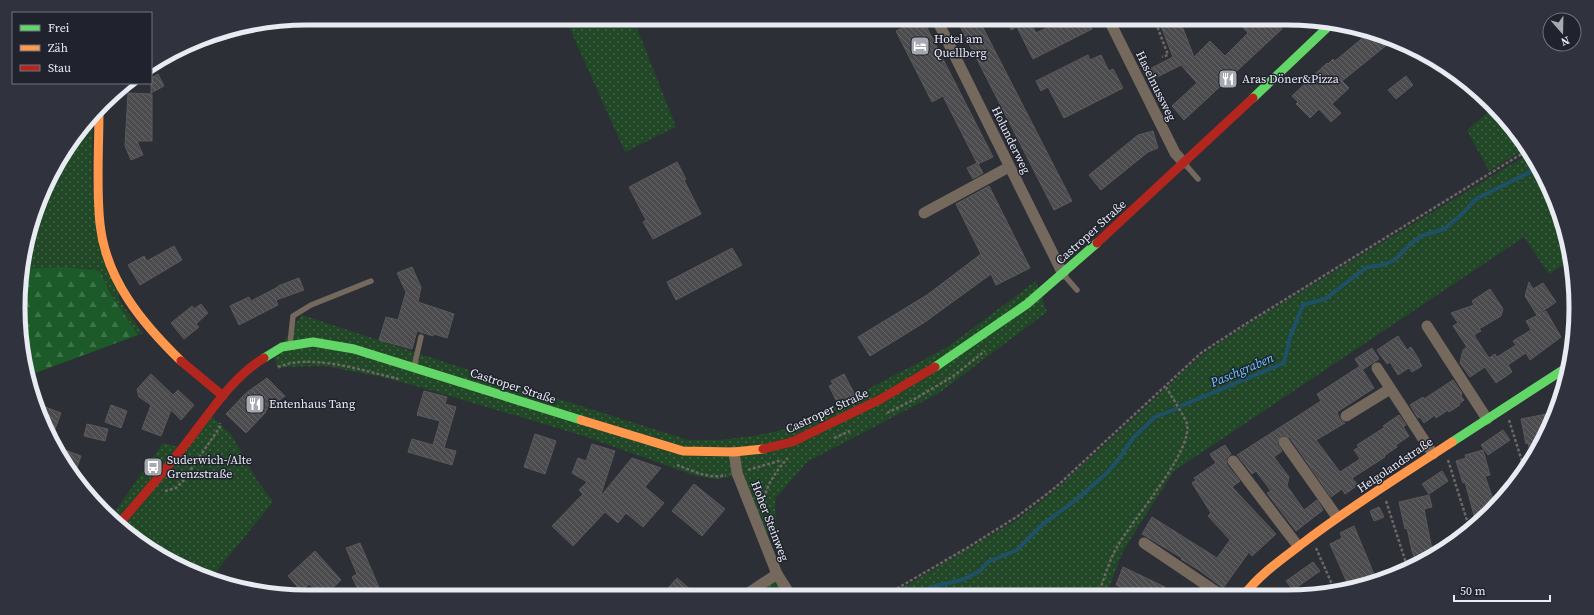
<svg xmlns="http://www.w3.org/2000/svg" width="1594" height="615" font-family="'Source Serif 4',serif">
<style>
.grass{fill:url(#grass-dots)}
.forest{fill:url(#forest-firs)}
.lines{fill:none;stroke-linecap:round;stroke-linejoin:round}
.stream{stroke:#1e5167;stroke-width:4}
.building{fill:url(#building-back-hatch);stroke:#5a585b}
.path{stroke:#6d6764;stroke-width:2.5;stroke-dasharray:3 2;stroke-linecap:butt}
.lane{stroke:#75685d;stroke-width:5.5}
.street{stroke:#75685d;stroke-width:11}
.fast{stroke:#63d668;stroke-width:9}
.slow{stroke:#ff974d;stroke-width:9}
.jam{stroke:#b3261e;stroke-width:9}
.labels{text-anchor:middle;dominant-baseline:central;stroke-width:3;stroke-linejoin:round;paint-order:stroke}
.poi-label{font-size:12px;fill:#e9ebf3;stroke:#20232e;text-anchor:start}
.street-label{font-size:12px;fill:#e9ebf3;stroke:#20232e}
.water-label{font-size:13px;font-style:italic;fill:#67cdfc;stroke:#20232e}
.rim{fill:none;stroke:#e9ebf3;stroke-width:5}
</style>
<defs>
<pattern id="grass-dots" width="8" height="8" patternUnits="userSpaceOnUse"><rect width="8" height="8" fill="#214727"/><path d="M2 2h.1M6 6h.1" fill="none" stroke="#416247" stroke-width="1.8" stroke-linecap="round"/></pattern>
<pattern id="forest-firs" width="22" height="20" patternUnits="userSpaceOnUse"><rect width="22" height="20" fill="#1c5b29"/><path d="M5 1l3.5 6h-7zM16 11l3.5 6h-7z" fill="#3d7348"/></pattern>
<pattern id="building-back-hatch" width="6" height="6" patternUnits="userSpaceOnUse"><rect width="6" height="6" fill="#4c4b4e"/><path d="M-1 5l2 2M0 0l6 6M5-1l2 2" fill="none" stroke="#666568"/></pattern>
</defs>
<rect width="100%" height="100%" fill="#2c2f36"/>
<!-- grass -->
<g class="grass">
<polygon points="565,18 633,18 676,127 625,152"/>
<polygon points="1494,107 1504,117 1527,148 1489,171 1467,130"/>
<polygon points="93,119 92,185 120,301 143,333 138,335 110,293 100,271 66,267 21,269 33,215 57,163"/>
<polygon points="1530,153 1537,163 1561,215 1571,260 1549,274 1524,237 1174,471 1124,549 1106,595 889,596 1020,518 1058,488 1202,355 1248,324"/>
<polygon points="1036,281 1047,312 939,393 807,462 775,499 776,531 762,534 741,475 717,479 696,476 584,436 423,388 382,377 325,366 285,367 278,370 274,355 302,315 499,380 688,440 719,440 754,436 782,430 836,406 946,348"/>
<polygon points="209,414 231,434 257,480 273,502 210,579 180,567 131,537 112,516 163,443 182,448"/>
<polygon points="776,576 789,596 747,596"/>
</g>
<!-- forest -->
<polygon class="forest" points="66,267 100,271 110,293 138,335 27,376 24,364 21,269"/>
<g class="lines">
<!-- stream -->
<g class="stream">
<polyline points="1181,406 1284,363 1290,337 1303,305 1325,299 1367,267 1383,265 1395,260 1407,247 1421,236 1444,229 1462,214 1476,199 1530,172 1538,164"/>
<polyline points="913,596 919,592 939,585 962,580 980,571 988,562 1017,550 1043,524 1077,499 1108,472 1121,456 1133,438 1155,417 1176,409"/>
</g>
</g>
<!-- building -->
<g class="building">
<polygon points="922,18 993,157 978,164 983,173 973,179 967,168 977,163 943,96 932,102 896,31"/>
<polygon points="956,18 978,18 1072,201 1054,210"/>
<polygon points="1005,18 1036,18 1030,21 1036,33 1067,18 1086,18 1092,29 1033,59 1017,27 1011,30"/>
<polygon points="1158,18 1179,18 1194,57 1210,41 1225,56 1248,33 1234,18 1284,18 1278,24 1282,29 1184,120 1172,106 1197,83 1181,65 1149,81 1144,72 1173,57"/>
<polygon points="1371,31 1393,40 1342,81 1349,88 1332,104 1341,113 1331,122 1319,109 1310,118 1296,104 1298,102 1292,96 1327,63 1328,64 1333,59 1335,61"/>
<polygon points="1088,55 1090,60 1101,55 1109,71 1113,69 1123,88 1064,118 1048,87 1041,91 1036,81"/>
<polygon points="158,74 164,86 151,93 151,78"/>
<polygon points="1406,76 1413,85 1396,99 1388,90"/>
<polygon points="128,93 152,94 152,141 137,141 143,155 131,160 125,146"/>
<polygon points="1153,131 1158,148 1148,152 1101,190 1089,175 1138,135"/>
<polygon points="677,162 686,179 684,180 701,214 653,239 643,222 646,220 629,187"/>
<polygon points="989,186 1030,268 996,285 991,274 925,322 870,356 858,337 927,295 981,254 956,204"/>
<polygon points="174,246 182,260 140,285 128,265 144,256 147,261"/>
<polygon points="732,248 742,265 676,300 667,282"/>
<polygon points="412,267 421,287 418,302 454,314 447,338 434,334 433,336 417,331 412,349 379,340 386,317 398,320 406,292 397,273"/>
<polygon points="299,278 304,290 276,300 278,305 239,325 230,306 249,297 251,301 278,287 278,286"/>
<polygon points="1529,282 1533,289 1543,283 1556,302 1537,315 1525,296"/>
<polygon points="1490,289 1503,309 1501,316 1479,329 1481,331 1475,334 1475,337 1489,358 1495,354 1497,357 1516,345 1513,341 1531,330 1526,321 1546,311 1561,337 1530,360 1526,353 1524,354 1508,365 1512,372 1496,383 1485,367 1470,377 1460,363 1463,350 1467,347 1453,326 1458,323 1451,313 1474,305 1472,301"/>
<polygon points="201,304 208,313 196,324 199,327 184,339 171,323 192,306 194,309"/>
<polygon points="1398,336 1407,350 1411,347 1420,361 1419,361 1422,366 1412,372 1409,368 1398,375 1390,362 1387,364 1377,350"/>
<polygon points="1372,348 1379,359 1362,370 1355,359"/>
<polygon points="1360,366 1374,388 1337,412 1340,420 1345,423 1316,440 1340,472 1360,459 1354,450 1359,447 1357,445 1385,427 1383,426 1399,415 1406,425 1403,427 1409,436 1396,445 1397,447 1384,456 1385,457 1352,478 1358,485 1345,494 1342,489 1331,497 1290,438 1284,435 1280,437 1277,443 1282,451 1274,457 1289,477 1287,486 1304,510 1317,500 1323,510 1296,531 1267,493 1271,491 1256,471 1252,474 1237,455 1321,401 1317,394"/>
<polygon points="151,374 173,395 178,390 194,405 181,420 171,410 161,436 142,429 151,405 139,397 137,389"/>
<polygon points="844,374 855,395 838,404 829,386 833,384 831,381"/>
<polygon points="267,378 285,396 265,411 266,412 246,433 226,414 246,393"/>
<polygon points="1453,380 1462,393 1461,396 1464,400 1459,404 1460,405 1449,412 1448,410 1436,418 1435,415 1424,423 1420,417 1418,418 1410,405 1423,397 1424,399"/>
<polygon points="424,391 447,397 445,404 456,407 444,448 456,451 452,465 408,452 412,439 433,445 440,421 417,415"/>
<polygon points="35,403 61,413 55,429 44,427 40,418"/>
<polygon points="111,405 127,411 121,428 105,422"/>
<polygon points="1552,413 1548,422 1532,459 1528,443 1526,444 1521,419"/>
<polygon points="87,424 108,429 105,441 84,436"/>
<polygon points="1503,430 1510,440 1488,455 1481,445"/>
<polygon points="535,434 556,441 545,474 524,467"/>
<polygon points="592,444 615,451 600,497 632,458 661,468 645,487 664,503 643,527 626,513 618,523 605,512 573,546 552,526 583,494 579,490 587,482 572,473 578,458 586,461"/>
<polygon points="1225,445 1231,454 1226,459 1227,465 1240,481 1232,487 1276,534 1252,556 1249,552 1223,588 1199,570 1181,559 1182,558 1142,534 1152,517 1217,558 1230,540 1208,516 1211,513 1192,483 1196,480 1194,478 1216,463 1210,454"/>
<polygon points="55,446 81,456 75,473 67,468"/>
<polygon points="1483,450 1490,475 1485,476 1495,505 1477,526 1465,482 1463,483 1456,461 1466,458 1465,455"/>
<polygon points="1442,471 1448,481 1429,494 1422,484"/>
<polygon points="694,484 725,509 702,536 672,511"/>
<polygon points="1429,495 1432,507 1424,509 1433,555 1418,565 1416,558 1415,559 1412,551 1407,528 1405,529 1399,502"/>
<polygon points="1379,507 1384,517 1374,521 1370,511"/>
<polygon points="1354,526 1376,579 1349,587 1330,544 1342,538 1340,533"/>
<polygon points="360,543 383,597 362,597 352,577 357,574 346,548"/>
<polygon points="315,551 341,580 323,597 321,597 309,584 302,592 288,576"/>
<polygon points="1313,562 1320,571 1293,590 1286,581"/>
<polygon points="1123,567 1165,587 1162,595 1139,595 1116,585"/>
<polygon points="677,578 698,596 661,596"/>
</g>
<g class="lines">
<!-- path -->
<g class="path">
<polyline points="1154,18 1168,55 1162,57"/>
<path d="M278,367c34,-14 86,4 121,12"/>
<polyline points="887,413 911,401 952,377 985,351"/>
<polyline points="1509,420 1525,471"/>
<polyline points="834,438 850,431"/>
<polyline points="1448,460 1470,530"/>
<path d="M677,465c14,5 33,15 49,10"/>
<polyline points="748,470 782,460"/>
<polyline points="165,491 176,488 183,481 220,427 220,423"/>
<polyline points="1386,501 1408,569"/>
<path d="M761,502l3,-3c4,-17 13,-29 24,-41"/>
<polyline points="1316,548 1335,591"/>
<path d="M1098,595c6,-16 11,-34 19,-48 14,-26 76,-95 70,-123 -2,-7 -17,-30 -21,-37"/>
<polyline points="884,596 967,548 1018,516 1056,487 1201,353 1247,323 1528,150"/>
</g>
<!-- lane -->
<g class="lane">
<polyline points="1184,163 1198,179"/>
<polyline points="1063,274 1077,290"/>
<polyline points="290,344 293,316 311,305 371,281"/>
<polyline points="414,367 421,337"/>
</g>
<!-- street -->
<g class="street">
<polyline points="936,18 1063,274"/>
<polyline points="1108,18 1175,153 1184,163"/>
<polyline points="924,213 1009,167"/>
<polyline points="1427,326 1487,419"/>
<polyline points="1377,368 1433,454"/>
<polyline points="1346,416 1390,389"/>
<polyline points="1284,442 1337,517"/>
<polyline points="734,452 737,473 777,574 791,596"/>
<polyline points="1233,461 1298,546"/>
<polyline points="1144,543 1221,595"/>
<polyline points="744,596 777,574"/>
</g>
<!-- fast -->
<g class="fast">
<polyline points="1253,98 1331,24"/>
<polyline points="264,358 282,347 313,342 354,349 581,420"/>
<polyline points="935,367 1027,304 1097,243"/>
<polyline points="1452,442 1569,366"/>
</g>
<!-- slow -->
<g class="slow">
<path d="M99,111c0,37 -3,77 1,113 6,56 42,99 81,137"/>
<polyline points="581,420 683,451 734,452 763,449"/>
<path d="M1244,595c16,-21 38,-36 59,-52 48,-37 99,-68 149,-101"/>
</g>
<!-- jam -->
<g class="jam">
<polyline points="1097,243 1253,98"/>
<polyline points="181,361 223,396"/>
<polyline points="763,449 792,442 881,399 935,367"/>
<path d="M119,524c22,-26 44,-51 65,-78 24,-30 46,-67 80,-88"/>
</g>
</g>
<!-- icons -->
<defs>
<symbol id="hotel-square" viewBox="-11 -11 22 22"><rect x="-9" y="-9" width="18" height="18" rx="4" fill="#a7a9b1" stroke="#20232e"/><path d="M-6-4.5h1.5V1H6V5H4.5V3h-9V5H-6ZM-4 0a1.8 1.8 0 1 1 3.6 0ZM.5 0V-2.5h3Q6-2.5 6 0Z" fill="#fff"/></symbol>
<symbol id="restaurant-square" viewBox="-11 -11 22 22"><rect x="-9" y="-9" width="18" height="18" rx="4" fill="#a7a9b1" stroke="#20232e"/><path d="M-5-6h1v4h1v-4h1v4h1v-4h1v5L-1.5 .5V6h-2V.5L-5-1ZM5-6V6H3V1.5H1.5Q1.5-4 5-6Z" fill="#fff"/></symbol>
<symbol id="bus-square" viewBox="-11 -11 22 22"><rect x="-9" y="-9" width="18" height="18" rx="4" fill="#a7a9b1" stroke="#20232e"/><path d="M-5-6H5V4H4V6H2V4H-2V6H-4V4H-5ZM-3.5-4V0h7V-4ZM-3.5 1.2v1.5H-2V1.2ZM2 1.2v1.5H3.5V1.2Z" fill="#fff"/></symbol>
</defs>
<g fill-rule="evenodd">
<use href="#hotel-square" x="909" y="35" width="22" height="22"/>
<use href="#restaurant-square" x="1217" y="68" width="22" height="22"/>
<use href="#restaurant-square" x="244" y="393" width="22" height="22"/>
<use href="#bus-square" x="142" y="456" width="22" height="22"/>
</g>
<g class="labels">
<!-- poi labels -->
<g class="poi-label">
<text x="934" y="39">Hotel am<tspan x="934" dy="14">Quellberg</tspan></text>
<text x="1242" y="79">Aras Döner&amp;Pizza</text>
<text x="269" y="404">Entenhaus Tang</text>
<text x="167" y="460">Suderwich-/Alte<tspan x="167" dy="14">Grenzstraße</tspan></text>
</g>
<!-- street labels -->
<g class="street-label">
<text transform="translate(1156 86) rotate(64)">Haselnussweg</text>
<text transform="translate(1011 140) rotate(64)">Holunderweg</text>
<text transform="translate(1091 232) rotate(-42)">Castroper Straße</text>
<text transform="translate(513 386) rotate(18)">Castroper Straße</text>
<text transform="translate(827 411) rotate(-25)">Castroper Straße</text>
<text transform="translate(1395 465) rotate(-34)">Helgolandstraße</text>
<text transform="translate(770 521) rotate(69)">Hoher Steinweg</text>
</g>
<!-- water labels -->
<g class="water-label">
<text transform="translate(1242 370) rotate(-23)">Paschgraben</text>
</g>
</g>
<!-- crop -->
<path d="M0 0H1594V615H0ZM307 25H1287A282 282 0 0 1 1569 307V308A282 282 0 0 1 1287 590H307A282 282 0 0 1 25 308V307A282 282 0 0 1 307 25Z" fill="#30333e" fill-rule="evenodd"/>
<path class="rim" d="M307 25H1287A282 282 0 0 1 1569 307V308A282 282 0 0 1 1287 590H307A282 282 0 0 1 25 308V307A282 282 0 0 1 307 25Z"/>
<!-- legend -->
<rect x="12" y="12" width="140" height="72" fill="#20232e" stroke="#70737d"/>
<rect x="20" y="25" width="20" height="6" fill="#63d668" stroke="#70737d"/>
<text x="48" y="32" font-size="12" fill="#e9ebf3">Frei</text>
<rect x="20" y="45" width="20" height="6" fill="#ff974d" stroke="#70737d"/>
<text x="48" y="52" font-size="12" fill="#e9ebf3">Zäh</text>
<rect x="20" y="65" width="20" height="6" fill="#b3261e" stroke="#70737d"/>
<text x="48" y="72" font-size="12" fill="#e9ebf3">Stau</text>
<!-- north arrow -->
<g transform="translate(1562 32) rotate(160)"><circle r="19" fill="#20232e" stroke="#70737d"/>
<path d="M0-3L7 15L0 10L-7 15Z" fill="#a7a9b1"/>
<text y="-6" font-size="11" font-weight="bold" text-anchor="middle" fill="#e9ebf3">N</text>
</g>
<!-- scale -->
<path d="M1454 595v6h96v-6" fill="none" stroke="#e9ebf3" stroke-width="2"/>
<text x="1460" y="595" font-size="12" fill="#e9ebf3" stroke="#20232e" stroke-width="3" paint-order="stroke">50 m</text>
</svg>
